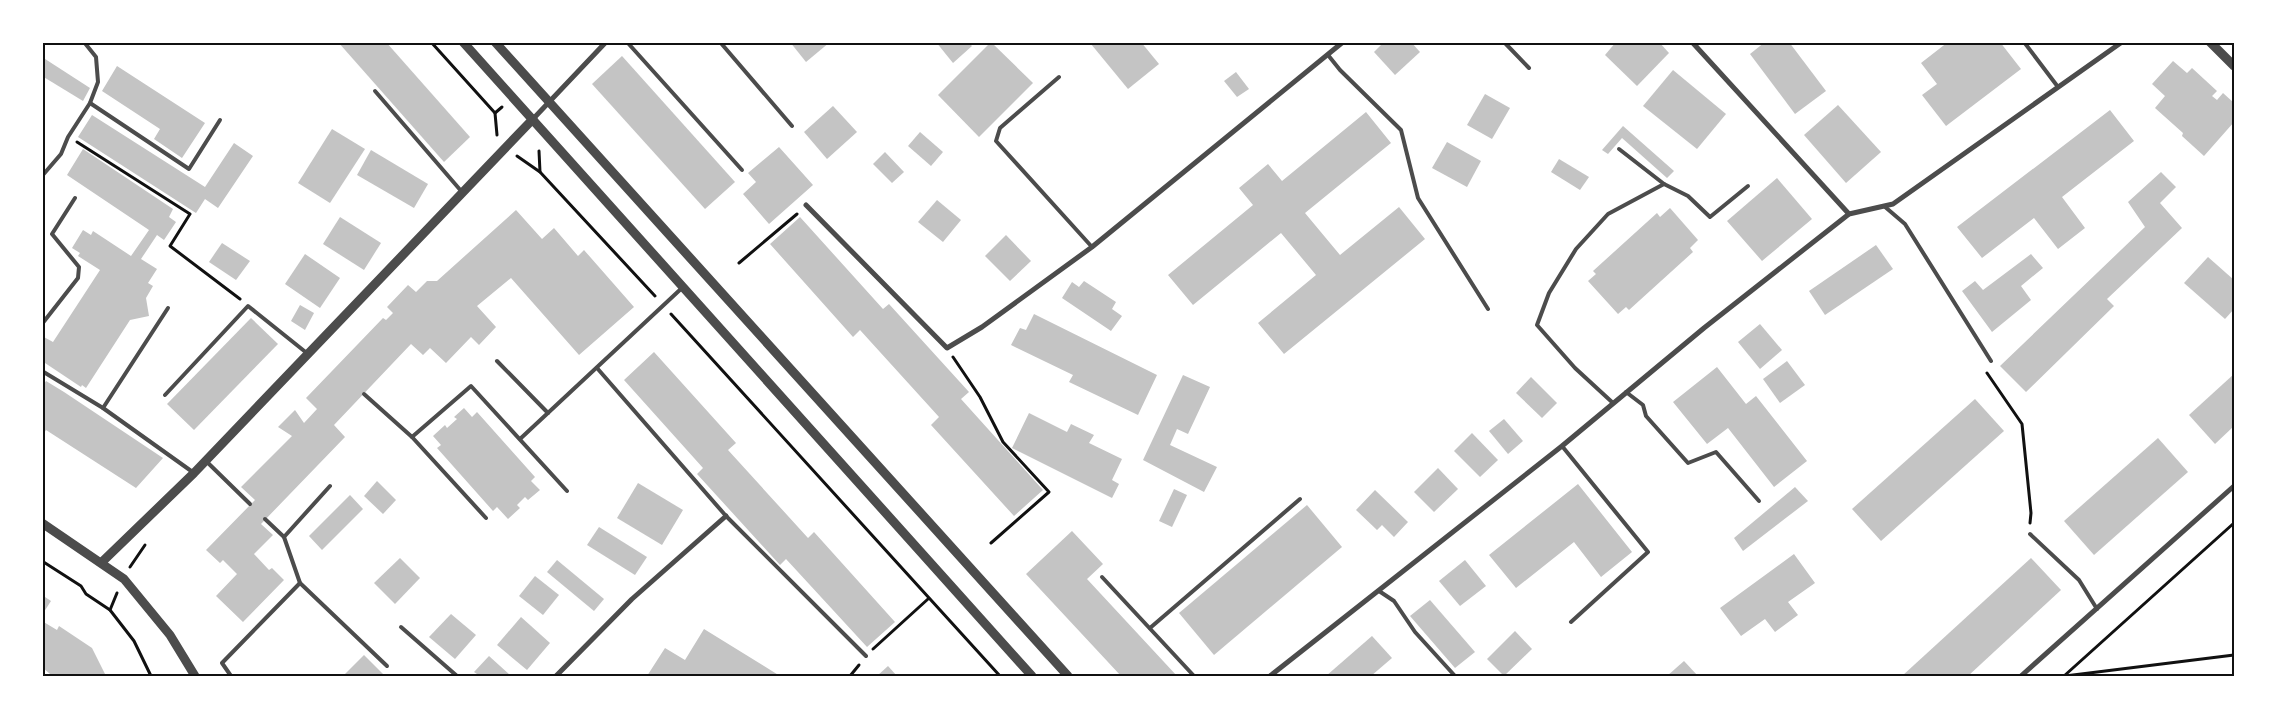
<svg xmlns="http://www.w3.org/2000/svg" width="2277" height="719" font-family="Rubik,sans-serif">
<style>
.building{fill:#c4c4c4}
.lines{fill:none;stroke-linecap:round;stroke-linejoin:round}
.path{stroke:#111;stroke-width:3}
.service{stroke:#4c4c4c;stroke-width:4}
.minor{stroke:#4c4c4c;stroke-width:5}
.tertiary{stroke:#4c4c4c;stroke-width:9}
.neatline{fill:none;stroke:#111;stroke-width:2}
</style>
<rect width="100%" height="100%" fill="#fff"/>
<!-- building -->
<g class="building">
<polygon points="338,42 386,42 470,137 444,162"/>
<polygon points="790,42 830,42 806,62"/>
<polygon points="936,42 968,42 972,46 953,63"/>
<polygon points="991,42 1033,83 979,137 938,95"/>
<polygon points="1093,42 1141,42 1159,64 1128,89 1091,44"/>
<polygon points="1384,42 1411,42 1420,52 1395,75 1374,52"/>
<polygon points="1616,42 1659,42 1669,53 1637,86 1605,55"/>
<polygon points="1765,42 1789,42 1826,91 1795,114 1750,54"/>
<polygon points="1948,42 2000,42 2021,69 1946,126 1922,95 1937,84 1921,63"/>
<polygon points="622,56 735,182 705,209 592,84"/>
<polygon points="42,57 90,88 83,101 42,76"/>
<polygon points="2173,61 2187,73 2192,68 2217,91 2212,96 2217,100 2223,93 2234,103 2234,122 2204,156 2182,136 2183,133 2155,108 2165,96 2152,84"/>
<polygon points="117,66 205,123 182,158 154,139 160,129 102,91"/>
<polygon points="1673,70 1726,114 1697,149 1643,106"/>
<polygon points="1236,72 1249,89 1237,97 1224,81"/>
<polygon points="1485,94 1510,108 1492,139 1467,125"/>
<polygon points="1838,105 1881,152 1846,183 1804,135"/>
<polygon points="833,106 857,132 827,159 804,132"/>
<polygon points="2110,110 2134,141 2062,197 2085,228 2058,249 2034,218 1982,258 1957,227"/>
<polygon points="1366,112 1391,143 1305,213 1340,255 1399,207 1425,239 1284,354 1258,323 1316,275 1281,233 1193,305 1168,275 1253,205 1239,188 1268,164 1282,181"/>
<polygon points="92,115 205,187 234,143 253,156 218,208 205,199 196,213 78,137"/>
<polygon points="1623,126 1674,171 1667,178 1622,138 1608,154 1602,150"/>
<polygon points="332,129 365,149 330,203 298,183"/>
<polygon points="920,132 943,152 931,166 908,146"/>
<polygon points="1447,142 1481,161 1467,187 1432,168"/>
<polygon points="779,147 813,185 769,224 743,194 756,182 748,173"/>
<polygon points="83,149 173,209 169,217 176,222 164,240 157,235 141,259 157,269 148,283 153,286 146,298 149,316 130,320 86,388 82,385 81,387 42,361 42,336 53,342 100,270 78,256 80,253 72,248 83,230 91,235 93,231 131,256 149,230 67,175"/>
<polygon points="371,150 428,184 414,208 357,175"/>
<polygon points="885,152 904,172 892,183 873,164"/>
<polygon points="1559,159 1589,177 1580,190 1551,172"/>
<polygon points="2161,172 2176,187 2160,203 2182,228 2107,299 2114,306 2026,392 2000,366 2145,227 2128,202"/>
<polygon points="1777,178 1812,219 1762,261 1727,221"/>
<polygon points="937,200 961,220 943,242 918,222"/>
<polygon points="1670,208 1698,240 1690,248 1693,252 1629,310 1626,307 1618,314 1588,281 1596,274 1593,271 1657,213 1660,217"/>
<polygon points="516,210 542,239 554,228 578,256 584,250 634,307 579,355 511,278 477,306 496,327 479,345 471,337 446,363 430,348 423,355 411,344 334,425 345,437 261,524 273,535 254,554 269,570 272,568 284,580 243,622 216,596 237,574 223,560 220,563 206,550 255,500 241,487 292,436 278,427 295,410 304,423 317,409 306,398 383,318 386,320 393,313 387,307 408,285 416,292 427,281 437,281"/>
<polygon points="340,217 381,243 364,270 323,244"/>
<polygon points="800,217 883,309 889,304 969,392 961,399 1043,490 1014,516 931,425 939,417 860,330 853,337 770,244"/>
<polygon points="1006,235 1031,261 1010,281 985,256"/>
<polygon points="222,243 250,261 236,280 209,262"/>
<polygon points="1876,245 1893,269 1825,315 1809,291"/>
<polygon points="305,254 340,278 320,308 285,284"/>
<polygon points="2031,254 2043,268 2021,286 2031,300 1992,332 1962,291 1975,281 1983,290"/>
<polygon points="2208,257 2234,280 2234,309 2225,319 2184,283"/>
<polygon points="1084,281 1116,302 1112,309 1122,316 1111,331 1062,298 1072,282 1079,287"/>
<polygon points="300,305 314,313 305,330 291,321"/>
<polygon points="1034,314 1157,375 1138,415 1069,382 1073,375 1011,345 1020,328 1026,330"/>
<polygon points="251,318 278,344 194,430 167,404"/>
<polygon points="1760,324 1782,350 1760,369 1738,342"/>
<polygon points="654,352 736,443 728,450 808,538 814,532 895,622 867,647 786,559 780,565 697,474 703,468 624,380"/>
<polygon points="1787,361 1805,385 1780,403 1763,379"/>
<polygon points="1717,367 1746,404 1756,396 1807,461 1774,487 1728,428 1707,444 1673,402"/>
<polygon points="2234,374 2234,426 2215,444 2189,415"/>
<polygon points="1183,375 1210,387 1188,434 1177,429 1170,445 1217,467 1204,492 1143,460"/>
<polygon points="1531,377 1557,403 1542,418 1516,393"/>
<polygon points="46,381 64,392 163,458 136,488 46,430 42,436 42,387"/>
<polygon points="1975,399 2004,431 1881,541 1852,509"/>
<polygon points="464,408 472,417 477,412 535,477 531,481 540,490 528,500 525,497 517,505 520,508 508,519 497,507 493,511 437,448 441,445 433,436 445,425 447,428 457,419 454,417"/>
<polygon points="1029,413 1067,432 1071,424 1094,435 1089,443 1122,459 1112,480 1119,484 1112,498 1012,448"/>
<polygon points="1504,419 1523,441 1508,454 1489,431"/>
<polygon points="1472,433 1498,460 1480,477 1454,451"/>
<polygon points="2158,438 2188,472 2094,555 2064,521"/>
<polygon points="1438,468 1458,489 1434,512 1414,492"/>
<polygon points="377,481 396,500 383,514 364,496"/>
<polygon points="638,483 683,510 662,545 617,518"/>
<polygon points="1578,484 1632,552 1601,577 1574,542 1516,588 1489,555"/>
<polygon points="1795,487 1808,501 1743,551 1734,538"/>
<polygon points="1174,489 1187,495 1172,527 1159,521"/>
<polygon points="1375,490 1408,522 1394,537 1382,525 1377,530 1356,510"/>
<polygon points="350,495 363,509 322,550 309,536"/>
<polygon points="1307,505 1342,547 1214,655 1179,613"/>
<polygon points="599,527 647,557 635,575 587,545"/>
<polygon points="1072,531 1103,564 1087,579 1177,676 1121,676 1026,574"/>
<polygon points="1794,554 1815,583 1788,602 1798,615 1775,632 1765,619 1741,636 1720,608"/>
<polygon points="400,558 420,578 395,604 374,583"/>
<polygon points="2031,558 2061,590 1968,676 1902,676"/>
<polygon points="557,560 604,599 594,611 547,572"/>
<polygon points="1465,560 1486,586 1460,606 1439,581"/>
<polygon points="535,576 559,595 543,615 519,596"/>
<polygon points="42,595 51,601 42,615"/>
<polygon points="1430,600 1475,652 1455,668 1410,616"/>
<polygon points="451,614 476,635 455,659 429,637"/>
<polygon points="521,617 550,643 527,670 497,645"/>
<polygon points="42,621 57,630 59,626 92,648 106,676 48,676 50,674 42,667"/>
<polygon points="704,629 780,676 647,676 665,648 685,660"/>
<polygon points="1515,631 1532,649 1504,676 1487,659"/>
<polygon points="1372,636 1392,658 1371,676 1326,676"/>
<polygon points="364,655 385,676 343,676"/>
<polygon points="489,656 511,676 480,676 474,672"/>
<polygon points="1684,661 1698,676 1667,676"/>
<polygon points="888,666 897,676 877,676"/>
</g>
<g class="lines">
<!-- path -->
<g class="path">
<polyline points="431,42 495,113 502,107"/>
<polyline points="495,113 497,135"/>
<polyline points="77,142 190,214 170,246 240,299"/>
<polyline points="539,151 540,172"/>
<polyline points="517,156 540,172 655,296"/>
<polyline points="739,263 797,214"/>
<polyline points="671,314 1000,676"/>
<polyline points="953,357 980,397 1003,442 1049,492 991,543"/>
<polyline points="1987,373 2022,424 2031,513 2030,523"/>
<polyline points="42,561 81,586 86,594 110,610 134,641 151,676"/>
<polyline points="130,567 145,545"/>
<polyline points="110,610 117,593"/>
<polyline points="873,649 928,599"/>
<polyline points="850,676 859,665"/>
<polyline points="2064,676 2234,523"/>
<polyline points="2065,676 2234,655"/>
</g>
<!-- service -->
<g class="service">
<polyline points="627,42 742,170"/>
<polyline points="720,42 792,126"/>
<polyline points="1504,42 1529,68"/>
<polyline points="2024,42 2058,87"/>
<polyline points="1328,55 1340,70 1401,130 1418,198 1488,309"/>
<polyline points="1059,77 1000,128 996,141 1092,247"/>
<polyline points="375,91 462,192"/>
<polyline points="90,103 189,169 220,120"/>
<polyline points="1619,149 1664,184 1688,196 1710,217 1748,186"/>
<polyline points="42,176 61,154 68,137 90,103 98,82 96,57 84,42"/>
<polyline points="1884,206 1905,224 1991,361"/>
<polyline points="42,324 78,278 79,267 52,234 75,198"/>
<polyline points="497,361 548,413"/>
<polyline points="597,368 726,516 866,656"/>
<polyline points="42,371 103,408 194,473"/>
<polyline points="1626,392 1643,405 1646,416 1688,463 1716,452 1759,501"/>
<polyline points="364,394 412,437"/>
<polyline points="165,395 248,306 308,354"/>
<polyline points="1613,403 1575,368 1537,325 1549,293 1576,249 1608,214 1664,184"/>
<polyline points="103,408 168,308"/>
<polyline points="520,439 683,287"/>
<polyline points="1562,446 1648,552 1571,622"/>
<polyline points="206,461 250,504"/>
<polyline points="486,518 412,437 471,386 567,491"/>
<polyline points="265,519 284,537 300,583 387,666"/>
<polyline points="2030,534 2079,580 2097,609"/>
<polyline points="284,537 330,486"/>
<polyline points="1102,577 1194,676"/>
<polyline points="1379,591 1394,601 1415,632 1455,676"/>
<polyline points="401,627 457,676"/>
<polyline points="1150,628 1300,499"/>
<polyline points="231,676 222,663 300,583"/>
</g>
<!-- minor -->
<g class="minor">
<polyline points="1692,42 1849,214"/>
<polyline points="533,119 606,42"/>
<polyline points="806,205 947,348 982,327 1092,247 1343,42"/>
<polyline points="556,676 632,599 726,516"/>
<polyline points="1270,676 1562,446 1704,328 1849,214 1893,204 2122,42"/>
<polyline points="2021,676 2234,486"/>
</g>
<!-- tertiary -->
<g class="tertiary">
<polyline points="463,42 1032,676"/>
<polyline points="495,42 1068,676"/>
<polyline points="2210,42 2234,66"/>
<polyline points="42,523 124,579 170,635 195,676"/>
<polyline points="102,562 194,473 533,119"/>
</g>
</g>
<!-- border -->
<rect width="2277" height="719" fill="none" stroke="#ffffff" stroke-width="88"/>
<rect x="44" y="44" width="2189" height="631" class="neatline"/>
</svg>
